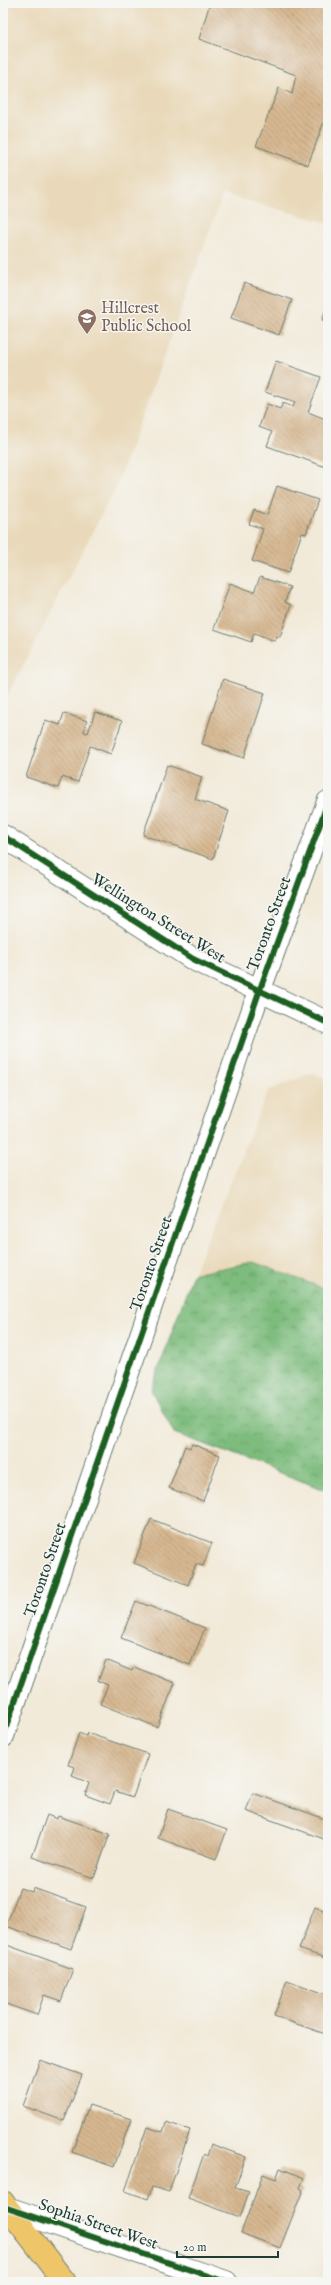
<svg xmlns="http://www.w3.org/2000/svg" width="331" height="2285" font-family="'IM FELL English',serif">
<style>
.built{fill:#e9d9ba}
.forest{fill:url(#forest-crowns);stroke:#4e7c58}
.building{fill:url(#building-back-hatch)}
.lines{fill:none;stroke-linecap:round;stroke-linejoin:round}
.minor-casing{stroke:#697a6e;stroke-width:24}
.major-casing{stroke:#697a6e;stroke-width:24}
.minor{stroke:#fff;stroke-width:22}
.major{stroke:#eec569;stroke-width:22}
.cycleway-casing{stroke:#f6f6f2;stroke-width:8}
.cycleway{stroke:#1b5e20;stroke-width:6}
.labels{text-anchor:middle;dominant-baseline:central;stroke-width:3;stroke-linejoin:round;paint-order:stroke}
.education-label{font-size:16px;fill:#785e54;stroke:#f6f6f2;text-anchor:start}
.street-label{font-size:16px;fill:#1f3d34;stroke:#f6f6f2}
</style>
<defs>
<pattern id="forest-crowns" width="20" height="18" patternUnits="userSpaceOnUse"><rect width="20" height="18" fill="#7dbc7d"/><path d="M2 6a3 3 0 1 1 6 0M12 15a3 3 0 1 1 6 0" fill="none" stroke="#669a67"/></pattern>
<pattern id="building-back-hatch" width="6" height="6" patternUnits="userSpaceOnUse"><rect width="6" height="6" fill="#d7b891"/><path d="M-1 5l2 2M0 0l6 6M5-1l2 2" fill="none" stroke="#ae9777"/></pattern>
</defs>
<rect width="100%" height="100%" fill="#f6f6f2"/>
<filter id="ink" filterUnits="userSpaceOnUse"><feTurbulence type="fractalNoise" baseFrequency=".025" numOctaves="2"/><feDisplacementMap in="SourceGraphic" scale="8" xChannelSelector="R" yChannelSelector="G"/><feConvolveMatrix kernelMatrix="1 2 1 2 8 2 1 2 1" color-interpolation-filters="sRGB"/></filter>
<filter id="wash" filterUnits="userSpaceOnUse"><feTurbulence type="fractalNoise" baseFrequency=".012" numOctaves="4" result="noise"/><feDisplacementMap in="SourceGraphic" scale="16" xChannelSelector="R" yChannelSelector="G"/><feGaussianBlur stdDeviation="0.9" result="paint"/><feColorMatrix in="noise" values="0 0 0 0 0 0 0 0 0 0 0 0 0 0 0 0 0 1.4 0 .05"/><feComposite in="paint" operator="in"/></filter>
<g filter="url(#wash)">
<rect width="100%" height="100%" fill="#f2ead9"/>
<!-- built -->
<g class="built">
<polygon points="3,3 328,3 328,223 223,194 117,485 3,704"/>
<polygon points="311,1073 328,1079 328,1290 253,1262 193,1274 268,1091"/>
</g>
<!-- forest -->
<polygon class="forest" points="253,1262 328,1290 328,1491 174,1433 151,1390 193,1274"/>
<g id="blocks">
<!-- building -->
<g class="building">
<polygon points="210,3 328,3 328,120 325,119 308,165 256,146 279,88 292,94 296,75 199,39"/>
<polygon points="244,283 292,300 279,335 231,318"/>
<polygon points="328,302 328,322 322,320"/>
<polygon points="276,361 321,377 308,412 328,420 328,461 326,467 267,446 272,432 259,427 267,404 280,409 283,403 293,407 295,402 265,392"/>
<polygon points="277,486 318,500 306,534 302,533 288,573 252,561 263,529 249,524 254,510 267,515"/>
<polygon points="260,577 290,587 285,602 291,605 280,637 277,636 275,641 254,633 251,642 214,629 230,583 254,592"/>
<polygon points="223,679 265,693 244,758 202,744"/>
<polygon points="95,712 122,721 111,754 90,746 78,782 62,777 58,788 26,777 45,720 60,725 64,713 87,721 84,732 88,733"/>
<polygon points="167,765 202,777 195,799 229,811 213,859 143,835"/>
<polygon points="192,1444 220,1455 203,1501 169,1488 185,1446 190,1448"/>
<polygon points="151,1519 212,1543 203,1566 196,1564 188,1585 134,1563"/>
<polygon points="136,1601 205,1628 190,1665 121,1638"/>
<polygon points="106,1660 132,1671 134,1667 175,1683 157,1727 100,1704 108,1685 98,1681"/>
<polygon points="79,1733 86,1736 87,1733 148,1754 133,1797 115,1791 110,1804 85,1795 89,1783 72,1776 75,1767 68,1765"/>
<polygon points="253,1793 328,1820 324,1839 246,1811"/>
<polygon points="168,1809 227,1830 216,1859 158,1838"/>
<polygon points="47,1815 57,1819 58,1816 110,1834 94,1878 32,1857"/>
<polygon points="20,1888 32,1892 33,1888 86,1907 71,1949 6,1926"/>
<polygon points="315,1907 328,1912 328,1959 299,1949"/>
<polygon points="4,1944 73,1969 61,2001 44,1995 37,2015 3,2003"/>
<polygon points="287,1980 328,1995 328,2035 274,2016"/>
<polygon points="40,2060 82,2075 64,2121 23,2106"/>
<polygon points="89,2105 131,2119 114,2167 72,2152"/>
<polygon points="166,2122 190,2130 169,2192 152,2187 148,2199 125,2191 147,2127 163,2132"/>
<polygon points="211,2144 246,2157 235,2188 249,2192 240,2217 188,2198 204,2154 207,2156"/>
<polygon points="280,2168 304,2178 300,2188 303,2190 280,2248 241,2233 263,2174 276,2179"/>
</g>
</g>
</g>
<g filter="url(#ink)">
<use href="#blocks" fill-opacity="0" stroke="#697a6e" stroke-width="1"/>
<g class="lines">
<defs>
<g id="minor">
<polyline points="3,836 193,959 328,1023"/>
<polyline points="3,1736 259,992 328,802"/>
<polyline points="7,2208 226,2282"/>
</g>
<polyline id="major" points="3,2202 65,2282"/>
</defs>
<!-- minor casing -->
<use href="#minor" class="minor-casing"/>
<!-- major casing -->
<use href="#major" class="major-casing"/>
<!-- minor -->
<use href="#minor" class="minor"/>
<!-- major -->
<use href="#major" class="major"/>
<defs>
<g id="cycleway">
<polyline points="3,836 193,959 328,1023"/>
<polyline points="3,1736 259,992 328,802"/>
<polyline points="7,2208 226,2282"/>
</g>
</defs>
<!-- cycleway casing -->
<use href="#cycleway" class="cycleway-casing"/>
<!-- cycleway -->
<use href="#cycleway" class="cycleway"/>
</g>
</g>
<!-- icons -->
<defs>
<symbol id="school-pin" viewBox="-11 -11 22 30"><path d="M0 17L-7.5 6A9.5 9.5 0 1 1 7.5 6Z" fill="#8d6e63" stroke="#f6f6f2"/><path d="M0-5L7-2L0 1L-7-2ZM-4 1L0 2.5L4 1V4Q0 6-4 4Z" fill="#fff"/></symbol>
</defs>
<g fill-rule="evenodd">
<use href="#school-pin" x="76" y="307" width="22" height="30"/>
</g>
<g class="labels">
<!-- education labels -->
<g class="education-label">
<text x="101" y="309">Hillcrest<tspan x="101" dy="18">Public School</tspan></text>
</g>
<!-- street labels -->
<g class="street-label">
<text transform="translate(158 919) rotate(32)">Wellington Street West</text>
<text transform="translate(270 924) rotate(-70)">Toronto Street</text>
<text transform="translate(152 1264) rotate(-71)">Toronto Street</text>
<text transform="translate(46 1570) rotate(-71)">Toronto Street</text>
<text transform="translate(98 2225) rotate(19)">Sophia Street West</text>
</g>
</g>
<!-- margin -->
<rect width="331" height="2285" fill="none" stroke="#f6f6f2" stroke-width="16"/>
<!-- scale -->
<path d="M177 2251v6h101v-6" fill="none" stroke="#1f3d34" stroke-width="2"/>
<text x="183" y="2251" font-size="12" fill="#1f3d34" stroke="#f6f6f2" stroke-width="3" paint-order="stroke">20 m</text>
</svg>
